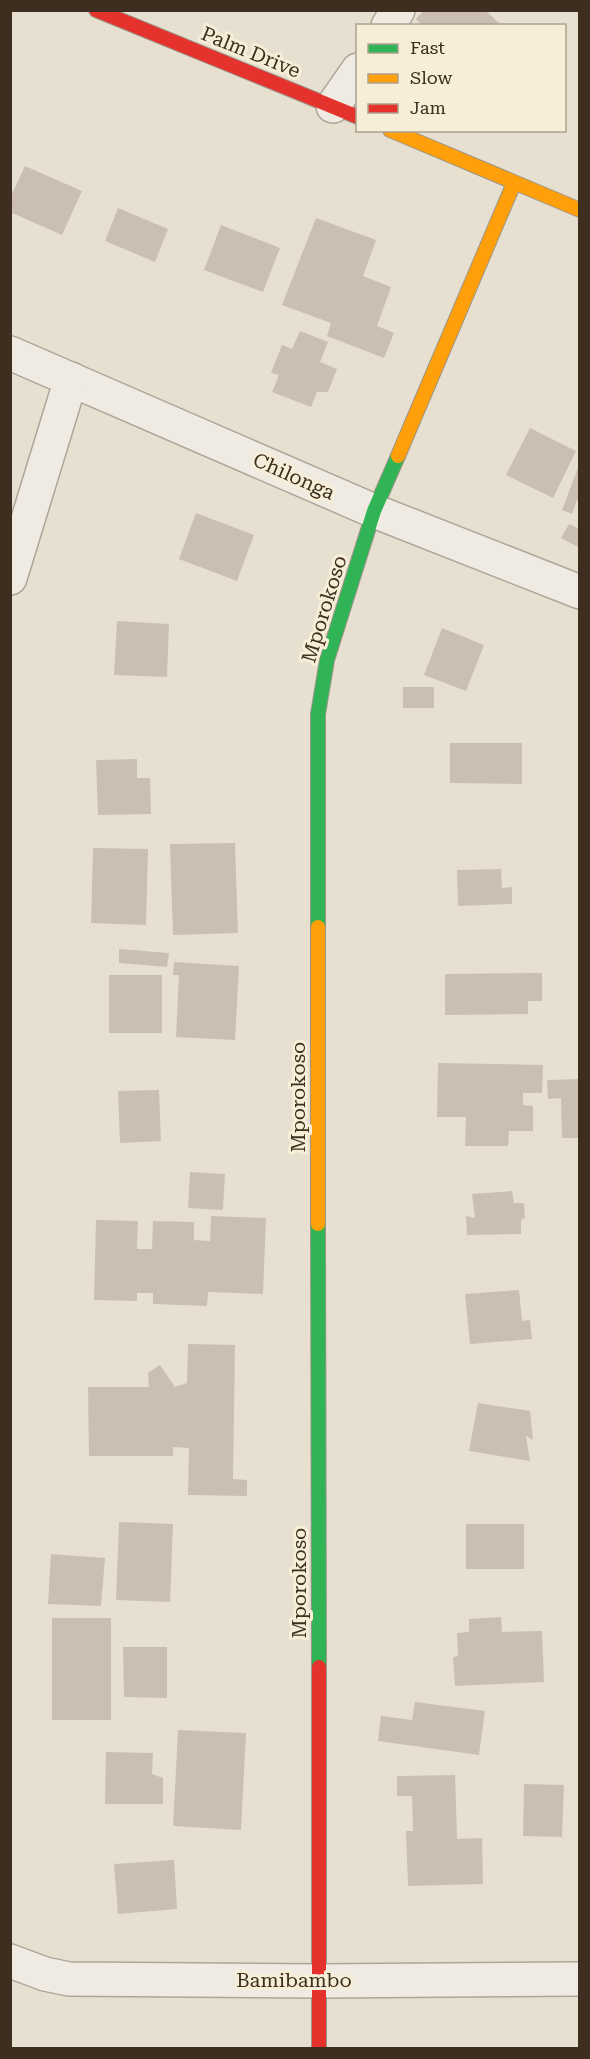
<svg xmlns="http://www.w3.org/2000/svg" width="590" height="2059" font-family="'Roboto Serif',serif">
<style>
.building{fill:#cbbfb2}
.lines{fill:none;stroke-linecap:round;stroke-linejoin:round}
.street-casing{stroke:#ada599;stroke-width:36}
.fast-casing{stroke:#9c958a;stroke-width:16}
.slow-casing{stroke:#9c958a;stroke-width:16}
.jam-casing{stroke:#9c958a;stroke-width:16}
.street{stroke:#efebe3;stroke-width:33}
.fast{stroke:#30b455;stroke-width:14}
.slow{stroke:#ff9f0a;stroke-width:14}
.jam{stroke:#e5322d;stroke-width:14}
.labels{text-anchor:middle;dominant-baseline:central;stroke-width:6;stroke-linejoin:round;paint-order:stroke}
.street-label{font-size:20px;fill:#3d2e20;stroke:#f7eed8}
</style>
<rect width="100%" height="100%" fill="#e7e0d1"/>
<!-- building -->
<g class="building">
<polygon points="424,10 485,10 500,24 499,26 423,26 416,19"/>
<polygon points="25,166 82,191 62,235 10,212 10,198"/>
<polygon points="118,208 168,229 155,262 105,241"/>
<polygon points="316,218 376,240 363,276 391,287 377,326 394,333 384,358 327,336 331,323 282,305"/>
<polygon points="221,225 280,248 263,292 204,270"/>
<polygon points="300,331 328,342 320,362 337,369 328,392 317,392 311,407 272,392 279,375 271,373 282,345 292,349"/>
<polygon points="530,428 576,451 553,498 506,475"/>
<polygon points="579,465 580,501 577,500 572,514 562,510"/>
<polygon points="196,513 254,535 237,581 179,559"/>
<polygon points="569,524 580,529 578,547 561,538"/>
<polygon points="117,621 169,624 167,677 114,675"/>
<polygon points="442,628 484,645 466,691 424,675"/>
<rect x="403" y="687" width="31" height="21"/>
<polygon points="450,743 522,743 522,784 450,783"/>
<polygon points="137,759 137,778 150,778 151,814 98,815 96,760"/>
<polygon points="235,843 238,933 173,935 170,844"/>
<polygon points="93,848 148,849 146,925 91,923"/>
<polygon points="501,869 502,888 512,887 512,904 458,906 457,870"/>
<polygon points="119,949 169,953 167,967 119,963"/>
<polygon points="174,962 239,966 235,1040 176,1037 179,975 173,975"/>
<polygon points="542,973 542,1001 528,1001 528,1014 445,1015 445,974"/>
<rect x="109" y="975" width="53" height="58"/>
<polygon points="438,1063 543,1065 542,1093 523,1093 523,1105 533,1106 533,1131 509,1131 508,1146 465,1146 466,1117 437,1117"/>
<polygon points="580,1079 580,1138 562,1138 561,1098 548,1099 547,1080"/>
<polygon points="159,1090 161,1141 120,1143 118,1091"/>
<polygon points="190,1172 225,1174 223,1210 188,1208"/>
<polygon points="512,1191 514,1203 524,1203 525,1218 521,1220 521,1234 467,1235 466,1216 475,1218 472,1194"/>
<polygon points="211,1216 266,1218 263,1294 208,1292 207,1306 153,1304 153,1293 137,1293 137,1301 94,1300 96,1220 138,1221 137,1249 152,1249 153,1221 194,1222 194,1240 210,1241"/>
<polygon points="519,1290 522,1321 530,1320 532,1339 470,1344 465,1294"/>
<polygon points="188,1344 235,1345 233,1479 247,1480 247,1496 188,1495 189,1448 173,1447 173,1456 89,1456 88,1387 149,1387 148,1373 160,1365 175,1387 187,1383"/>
<polygon points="478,1403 530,1411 533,1440 526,1436 530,1461 469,1451"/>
<polygon points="119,1522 173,1524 170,1602 116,1600"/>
<rect x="466" y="1524" width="58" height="45"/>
<polygon points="51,1554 105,1558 101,1606 48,1604"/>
<polygon points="501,1617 502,1632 542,1631 544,1682 455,1686 453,1657 458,1656 457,1633 469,1632 469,1619"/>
<rect x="52" y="1618" width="59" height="102"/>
<polygon points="123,1647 167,1647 167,1698 124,1697"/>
<polygon points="415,1702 485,1711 479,1755 378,1741 381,1716 412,1720"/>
<polygon points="178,1730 246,1733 241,1830 173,1826"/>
<polygon points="106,1752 153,1753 152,1774 163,1778 163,1804 105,1804"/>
<polygon points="455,1775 457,1839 482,1838 483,1884 408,1886 406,1831 413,1831 412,1796 397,1796 397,1776"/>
<polygon points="524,1784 564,1785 562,1837 523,1836"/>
<polygon points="174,1860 177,1909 118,1914 114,1864"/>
</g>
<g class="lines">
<defs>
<g id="street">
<polyline points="388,26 398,10"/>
<polyline points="333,106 358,70"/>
<polyline points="10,353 374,511 580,592"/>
<polyline points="10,578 71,379"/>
<polyline points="10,1961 45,1974 69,1979 319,1981 580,1979"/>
</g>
<g id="fast">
<polyline points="318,927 318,714 327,660 374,511 398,456"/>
<polyline points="318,1224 319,1667"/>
</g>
<g id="slow">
<polyline points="390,130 580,210"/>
<polyline points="398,456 514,183"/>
<polyline points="318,927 318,1224"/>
</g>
<g id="jam">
<polyline points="96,10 358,117"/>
<polyline points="319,1667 319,2048"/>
</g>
</defs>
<!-- street casing -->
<use href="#street" class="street-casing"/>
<!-- fast casing -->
<use href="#fast" class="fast-casing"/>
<!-- slow casing -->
<use href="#slow" class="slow-casing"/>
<!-- jam casing -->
<use href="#jam" class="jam-casing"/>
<!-- street -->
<use href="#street" class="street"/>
<!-- fast -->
<use href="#fast" class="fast"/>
<!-- slow -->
<use href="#slow" class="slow"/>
<!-- jam -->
<use href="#jam" class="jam"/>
</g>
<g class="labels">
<!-- street labels -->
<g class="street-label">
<text transform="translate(251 52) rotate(22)">Palm Drive</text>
<text transform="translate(294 476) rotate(24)">Chilonga</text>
<text transform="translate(324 609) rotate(-73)">Mporokoso</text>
<text transform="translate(298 1097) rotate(-90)">Mporokoso</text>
<text transform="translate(299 1583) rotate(-90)">Mporokoso</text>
<text x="294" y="1980">Bamibambo</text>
</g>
</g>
<!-- border -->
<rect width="590" height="2059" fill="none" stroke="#3d2e20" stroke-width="24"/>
<!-- legend -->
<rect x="356" y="24" width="210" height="108" fill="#f7eed8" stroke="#ada18e" stroke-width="1.5"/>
<rect x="368" y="44" width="30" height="9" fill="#30b455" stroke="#ada18e" stroke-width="1.5"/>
<text x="410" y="54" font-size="18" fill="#3d2e20">Fast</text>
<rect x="368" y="74" width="30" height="9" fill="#ff9f0a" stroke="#ada18e" stroke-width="1.5"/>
<text x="410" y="84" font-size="18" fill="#3d2e20">Slow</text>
<rect x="368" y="104" width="30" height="9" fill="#e5322d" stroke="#ada18e" stroke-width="1.5"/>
<text x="410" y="114" font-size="18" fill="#3d2e20">Jam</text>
</svg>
